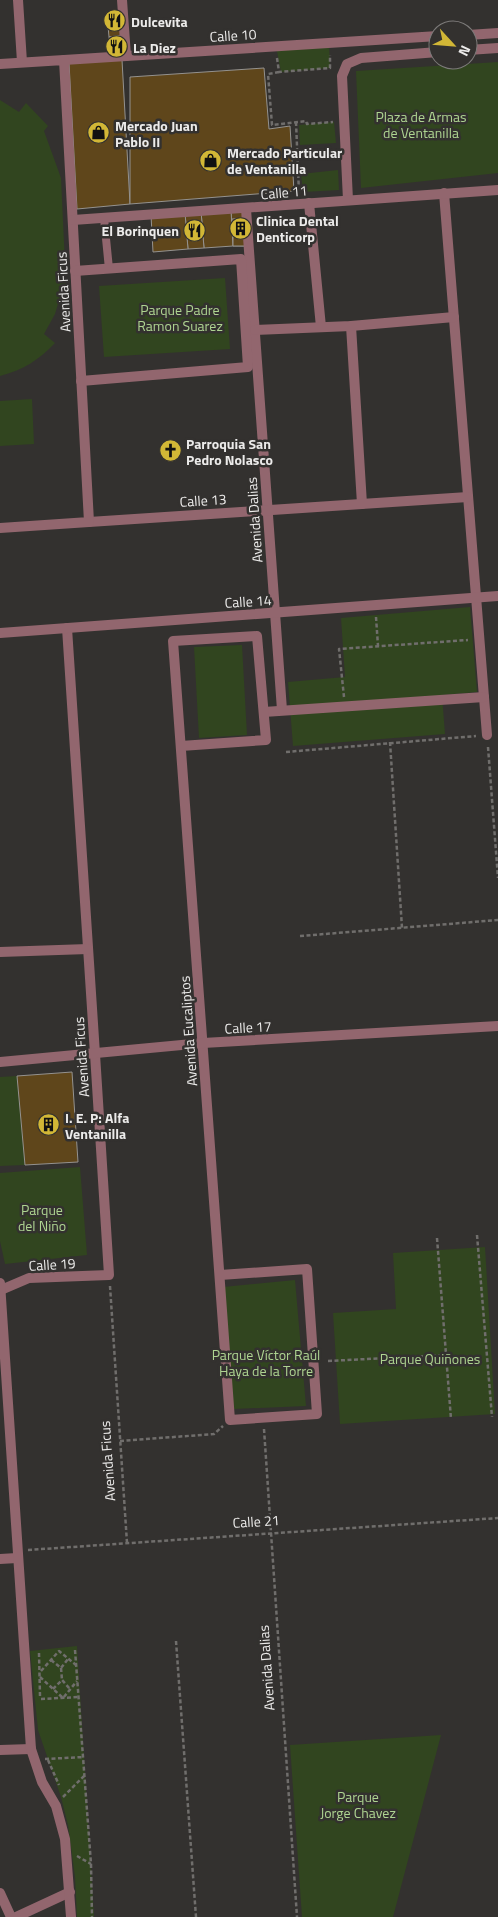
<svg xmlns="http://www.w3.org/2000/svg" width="498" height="1917" font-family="'Titillium Web',sans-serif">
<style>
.green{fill:#31451f}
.building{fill:#5f461b;stroke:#94928f}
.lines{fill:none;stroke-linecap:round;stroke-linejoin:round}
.path{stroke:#706e6c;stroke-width:2.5;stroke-dasharray:4 2.5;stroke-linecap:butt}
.service{stroke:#92666e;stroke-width:8}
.pedestrian{stroke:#92666e;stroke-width:10}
.minor{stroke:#92666e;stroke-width:10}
.tertiary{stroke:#92666e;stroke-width:10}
.labels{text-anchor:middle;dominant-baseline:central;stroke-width:5;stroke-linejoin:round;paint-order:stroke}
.poi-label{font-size:14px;font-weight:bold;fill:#ecebea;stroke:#33312f;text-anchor:start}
.street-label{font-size:14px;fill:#ecebea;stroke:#33312f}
.park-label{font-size:14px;fill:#aed491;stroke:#33312f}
</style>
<rect width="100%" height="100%" fill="#33312f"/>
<!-- green -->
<g class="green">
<polygon points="329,43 330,68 281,72 276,46"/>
<polygon points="498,62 498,173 361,188 356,71"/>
<path d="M0,100l19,12 7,-9 22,23 -4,5 17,47 5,108 -3,1 -8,27 -11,20 11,9c-16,17 -32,27 -55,33z"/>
<polygon points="334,122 336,143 300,145 299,125"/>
<polygon points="338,170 339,190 303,192 301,174"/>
<polygon points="225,278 230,349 104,357 99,286"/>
<polygon points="32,399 34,444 0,446 0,401"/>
<polygon points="470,607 477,692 442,695 445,734 293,746 288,682 345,677 341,618"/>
<polygon points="242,645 247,735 199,738 194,647"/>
<polygon points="17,1076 25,1165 0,1166 0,1077"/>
<polygon points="80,1167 87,1255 5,1264 0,1241 0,1173"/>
<polygon points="485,1247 495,1414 340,1424 333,1313 396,1309 393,1253"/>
<polygon points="295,1280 306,1406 233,1409 223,1287"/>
<polygon points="77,1646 94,1917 77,1917 75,1877 68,1825 61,1797 38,1730 30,1651"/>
<polygon points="441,1735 393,1917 302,1917 290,1745"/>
</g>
<!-- building -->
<g class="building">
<polygon points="107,16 123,16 123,26 108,26"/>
<polygon points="108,26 123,26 124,35 109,37"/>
<polygon points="124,35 126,56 111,57 109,37"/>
<polygon points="122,60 130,204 77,209 69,63"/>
<polygon points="264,68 269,129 290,126 294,191 130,204 130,77"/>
<polygon points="246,209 249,246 233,246 231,210"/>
<polygon points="231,210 233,246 204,248 201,211"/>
<polygon points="201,211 204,248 188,249 185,213"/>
<polygon points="185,213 188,249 153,252 151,215"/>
<polygon points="247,218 248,237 233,237 232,219"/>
<polygon points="233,237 248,237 249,246 233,246"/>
<polygon points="72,1072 78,1162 25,1165 17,1076"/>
</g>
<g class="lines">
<!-- path -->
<g class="path">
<polyline points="277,58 279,72 330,68 330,55"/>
<polyline points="279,72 268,74 272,125 306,121 307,124 333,122"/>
<polyline points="296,122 299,193"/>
<polyline points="376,617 378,646"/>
<polyline points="344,697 339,649 468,640"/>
<polyline points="390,742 402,928"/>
<polyline points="488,747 498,878"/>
<polyline points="286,752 476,736"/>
<polyline points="300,936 498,920"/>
<polyline points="477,1235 492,1417"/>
<polyline points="437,1238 451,1419"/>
<polyline points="110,1286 127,1543"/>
<polyline points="328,1361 446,1355"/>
<polyline points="264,1429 297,1917"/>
<polyline points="120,1441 214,1434 223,1426"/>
<polyline points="28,1550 498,1518"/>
<polyline points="176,1641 196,1917"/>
<polyline points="75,1650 91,1864 92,1917"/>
<polyline points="39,1653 40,1696"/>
<polyline points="51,1660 61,1668 68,1659"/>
<polyline points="61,1668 62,1680"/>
<polyline points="41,1671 59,1651 76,1665"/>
<polyline points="40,1677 63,1698 77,1681"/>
<polyline points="53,1689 62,1680 70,1689"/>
<polyline points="41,1699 79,1697"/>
<polyline points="45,1759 84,1757"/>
<polyline points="48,1760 59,1785"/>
<polyline points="63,1797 85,1775"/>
<polyline points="77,1856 91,1864"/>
</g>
<!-- service -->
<polyline class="service" points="104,218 109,269"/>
<!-- pedestrian -->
<g class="pedestrian">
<polyline points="18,0 22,62"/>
<polyline points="122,0 126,56"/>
<polyline points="468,35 498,33"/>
<polyline points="64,60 438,36"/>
<polyline points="444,193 487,735"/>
<polyline points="309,203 321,327"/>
<polyline points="246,209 282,710"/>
<polyline points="351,326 362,504"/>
<polyline points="255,330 351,326 454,317"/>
<polyline points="89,522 468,497"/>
<polyline points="67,628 95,1054"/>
<polyline points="0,633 498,596"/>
<polyline points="264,712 484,697"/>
<polyline points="0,952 88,949"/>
</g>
<!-- minor -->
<g class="minor">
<polyline points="468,50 498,48"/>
<polyline points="0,64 64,60 89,522 0,528"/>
<polyline points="348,200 342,76 347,64 361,58 438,52"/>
<polyline points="73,220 498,190"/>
<polyline points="75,271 241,259 248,367 81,381"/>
<polyline points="181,746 266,740 257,636 173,641 230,1420 317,1414 307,1269 220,1275"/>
<polyline points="1,1290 29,1278 109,1275 95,1054"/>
<polyline points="0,1559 17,1558"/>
<polyline points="0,1750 31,1749"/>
<polyline points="0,1893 11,1917"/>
<polyline points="16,1917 70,1892"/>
</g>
<!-- tertiary -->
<g class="tertiary">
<polyline points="0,1062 203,1043 498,1026"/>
<polyline points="0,1283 31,1749 42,1782 56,1806 65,1839 71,1917"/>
</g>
</g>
<!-- icons -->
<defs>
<symbol id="restaurant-disc" viewBox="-11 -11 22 22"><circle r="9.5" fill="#d2b736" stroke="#33312f"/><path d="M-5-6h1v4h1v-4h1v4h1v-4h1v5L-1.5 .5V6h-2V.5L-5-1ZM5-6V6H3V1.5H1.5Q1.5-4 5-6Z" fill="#111"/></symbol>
<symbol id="shop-disc" viewBox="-11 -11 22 22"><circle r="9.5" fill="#d2b736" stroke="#33312f"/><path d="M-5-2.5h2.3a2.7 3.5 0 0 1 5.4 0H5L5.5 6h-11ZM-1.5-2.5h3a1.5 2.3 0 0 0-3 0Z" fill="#111"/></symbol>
<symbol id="building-disc" viewBox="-11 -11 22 22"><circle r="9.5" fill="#d2b736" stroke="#33312f"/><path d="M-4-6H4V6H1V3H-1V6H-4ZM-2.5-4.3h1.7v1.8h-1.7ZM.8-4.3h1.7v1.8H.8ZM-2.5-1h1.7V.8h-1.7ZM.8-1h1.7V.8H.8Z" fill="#111"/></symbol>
<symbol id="church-disc" viewBox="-11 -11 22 22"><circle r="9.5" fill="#d2b736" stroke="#33312f"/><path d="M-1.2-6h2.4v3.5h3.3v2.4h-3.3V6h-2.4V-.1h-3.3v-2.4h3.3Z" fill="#111"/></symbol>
</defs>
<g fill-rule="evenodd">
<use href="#restaurant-disc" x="102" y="8" width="25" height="25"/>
<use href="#restaurant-disc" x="104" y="34" width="25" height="25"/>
<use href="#shop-disc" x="86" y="120" width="25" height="25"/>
<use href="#shop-disc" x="198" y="148" width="25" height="25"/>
<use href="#building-disc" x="228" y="216" width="25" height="25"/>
<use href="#restaurant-disc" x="182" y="218" width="25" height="25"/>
<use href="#church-disc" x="158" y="438" width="25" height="25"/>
<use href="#building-disc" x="36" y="1112" width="25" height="25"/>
</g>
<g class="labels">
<!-- poi labels -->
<g class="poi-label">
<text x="131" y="21">Dulcevita</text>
<text x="133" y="47">La Diez</text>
<text x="115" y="125">Mercado Juan<tspan x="115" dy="16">Pablo II</tspan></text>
<text x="227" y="152">Mercado Particular<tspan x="227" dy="16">de Ventanilla</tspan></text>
<text x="256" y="220">Clinica Dental<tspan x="256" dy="16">Denticorp</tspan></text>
<text x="179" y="230" text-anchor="end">El Borinquen</text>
<text x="186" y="443">Parroquia San<tspan x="186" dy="16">Pedro Nolasco</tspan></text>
<text x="65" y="1117">I. E. P: Alfa<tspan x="65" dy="16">Ventanilla</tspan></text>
</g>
<!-- street labels -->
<g class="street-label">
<text transform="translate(233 35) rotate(-4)">Calle 10</text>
<text transform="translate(284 192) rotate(-5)">Calle 11</text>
<text transform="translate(63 292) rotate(-93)">Avenida Ficus</text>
<text transform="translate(203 500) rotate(-4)">Calle 13</text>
<text transform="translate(254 520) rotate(-94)">Avenida Dalias</text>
<text transform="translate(248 601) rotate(-4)">Calle 14</text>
<text transform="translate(248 1027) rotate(-3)">Calle 17</text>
<text transform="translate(188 1031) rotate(-94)">Avenida Eucaliptos</text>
<text transform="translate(81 1057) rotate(-94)">Avenida Ficus</text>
<text transform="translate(52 1264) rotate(-4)">Calle 19</text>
<text transform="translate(107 1461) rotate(-94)">Avenida Ficus</text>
<text transform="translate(256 1521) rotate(-4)">Calle 21</text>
<text transform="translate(266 1668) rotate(-94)">Avenida Dalias</text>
</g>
<!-- park labels -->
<g class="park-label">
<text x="421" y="116">Plaza de Armas<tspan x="421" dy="16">de Ventanilla</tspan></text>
<text x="180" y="309">Parque Padre<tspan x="180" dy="16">Ramon Suarez</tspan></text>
<text x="42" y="1209">Parque<tspan x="42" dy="16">del Niño</tspan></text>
<text x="266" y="1354">Parque Víctor Raúl<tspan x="266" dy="16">Haya de la Torre</tspan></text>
<text x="430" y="1358">Parque Quiñones</text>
<text x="358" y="1796">Parque<tspan x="358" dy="16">Jorge Chavez</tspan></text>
</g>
</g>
<!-- north arrow -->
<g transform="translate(453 45) rotate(116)"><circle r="24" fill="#33312f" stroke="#7d7b7a"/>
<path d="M0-4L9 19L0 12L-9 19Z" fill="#d2b736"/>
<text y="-8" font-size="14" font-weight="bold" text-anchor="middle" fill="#ecebea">N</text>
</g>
</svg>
